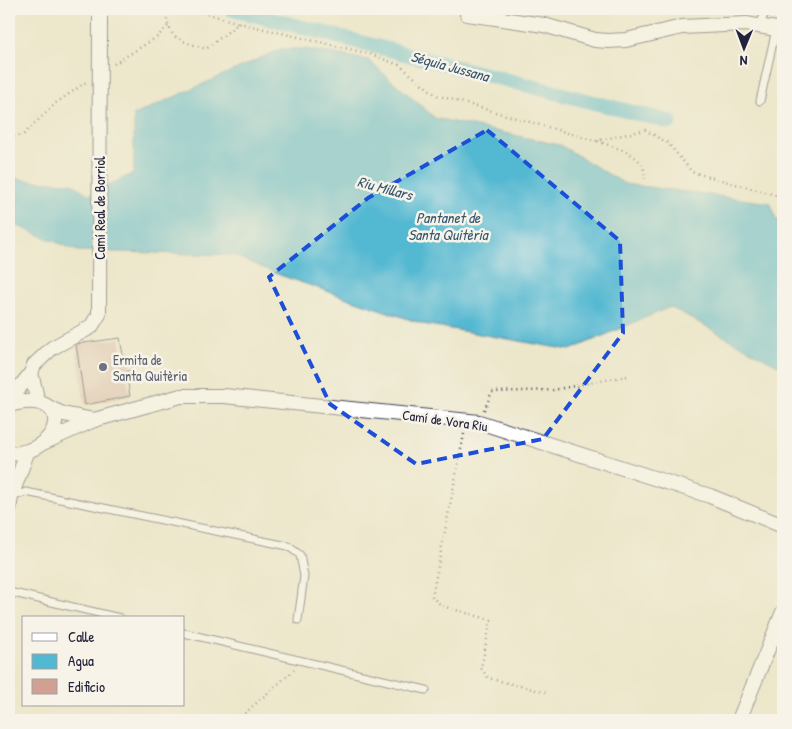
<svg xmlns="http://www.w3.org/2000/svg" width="792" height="729" font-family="'Patrick Hand',sans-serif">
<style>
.water{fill:#53b8d1;stroke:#3a6d86}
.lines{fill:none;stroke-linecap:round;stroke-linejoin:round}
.canal{stroke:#53b8d1;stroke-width:15}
.building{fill:#d0a093}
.lane-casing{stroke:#404051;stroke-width:9}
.street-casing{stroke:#404051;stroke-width:16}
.path{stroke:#404051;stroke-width:2.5;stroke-dasharray:1 4;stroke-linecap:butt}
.lane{stroke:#fff;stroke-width:7}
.street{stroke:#fff;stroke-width:14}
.street-bridge-casing{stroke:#404051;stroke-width:16;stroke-linecap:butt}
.street-bridge{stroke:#fff;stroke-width:14}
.marked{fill:none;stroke:#1d4ed8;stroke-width:4;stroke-dasharray:10 6;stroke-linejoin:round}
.worship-dot{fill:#6b7280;stroke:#f7f3e8;stroke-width:2}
.labels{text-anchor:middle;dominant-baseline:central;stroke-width:5;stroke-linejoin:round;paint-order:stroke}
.street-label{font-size:14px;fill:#22223b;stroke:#f7f3e8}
.worship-label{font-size:14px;fill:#5b616d;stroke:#f7f3e8;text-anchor:start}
.water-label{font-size:15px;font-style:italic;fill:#335670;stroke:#f7f3e8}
</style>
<rect width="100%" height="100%" fill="#f7f3e8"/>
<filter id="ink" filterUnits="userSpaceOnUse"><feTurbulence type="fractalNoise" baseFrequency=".02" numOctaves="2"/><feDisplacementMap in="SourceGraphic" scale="10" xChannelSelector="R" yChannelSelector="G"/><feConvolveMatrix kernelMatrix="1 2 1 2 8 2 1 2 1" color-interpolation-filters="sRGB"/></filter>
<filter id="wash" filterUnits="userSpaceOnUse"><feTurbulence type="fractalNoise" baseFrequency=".0096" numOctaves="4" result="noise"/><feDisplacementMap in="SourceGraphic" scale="20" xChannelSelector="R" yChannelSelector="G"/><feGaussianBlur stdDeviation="1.12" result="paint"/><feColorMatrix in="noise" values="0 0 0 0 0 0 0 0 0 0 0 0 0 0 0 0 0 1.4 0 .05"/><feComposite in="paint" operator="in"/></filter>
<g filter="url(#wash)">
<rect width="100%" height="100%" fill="#ece7cb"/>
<!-- water -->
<polygon class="water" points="281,49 305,49 368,60 435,118 560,145 625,184 771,203 776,220 783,220 783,368 670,307 570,350 423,324 280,275 233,255 77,251 9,222 9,177 32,181 72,183 89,195 134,173 134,115"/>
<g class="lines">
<!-- canal -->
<polyline class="canal" points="231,9 670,122"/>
</g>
<g id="blocks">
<!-- building -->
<polygon class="building" points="120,338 123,355 130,358 132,369 126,372 130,396 85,405 76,344"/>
</g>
</g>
<g filter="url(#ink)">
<use href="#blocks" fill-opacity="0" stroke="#404051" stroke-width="1"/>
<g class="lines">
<defs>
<g id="lane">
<polyline points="759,26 767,9"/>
<polyline points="760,101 776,29"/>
<polyline points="11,497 26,492 288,546 300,555 304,576 298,620"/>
<polyline points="9,592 120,618"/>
<polyline points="184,633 426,690"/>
</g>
<g id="street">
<polyline points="467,14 544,25 595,40 608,41 626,40 682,27 746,24 776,29 783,28"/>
<polyline points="31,373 38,402"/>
<polyline points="9,401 31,373 34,365 52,348 91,327 99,314"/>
<path d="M9,405c67,-18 56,48 0,49"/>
<polyline points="52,409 63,414 94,420"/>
<polyline points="45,442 94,420 181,396 224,396 479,422 710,496 783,526"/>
<polyline points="9,509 11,497 27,453"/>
<polyline points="739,720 783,612"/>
</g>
</defs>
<!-- lane casing -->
<use href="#lane" class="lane-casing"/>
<!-- street casing -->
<use href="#street" class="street-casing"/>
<!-- path -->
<g class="path">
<polyline points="79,9 85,9"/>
<path d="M165,9c5,33 11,29 41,40l33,-26 131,31 29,11 37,30 160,46 49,-11 23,13 24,29 91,25"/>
<polyline points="178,9 202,12 239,23"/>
<polyline points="114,64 157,37 168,26"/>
<polyline points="9,138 24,134 56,103 86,82"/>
<path d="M598,141c19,8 48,12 47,38"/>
<polyline points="484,410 492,392 553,390 627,376"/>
<polyline points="464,434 432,597 442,606 491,620 481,668 488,678 548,693"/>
<polyline points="237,720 294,670"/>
</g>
<!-- lane -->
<use href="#lane" class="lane"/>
<!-- street -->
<use href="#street" class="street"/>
<defs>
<polyline id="street-bridge" points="99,314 100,17"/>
</defs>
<!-- street-bridge casing -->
<use href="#street-bridge" class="street-bridge-casing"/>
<!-- street-bridge -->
<use href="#street-bridge" class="street-bridge"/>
</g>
</g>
<!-- marked area -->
<path d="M0 0H792V729H0ZM487,130l133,111 3,92 -80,106 -127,25 -86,-60 -61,-127 99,-79z" fill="#ece7cb" fill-opacity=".55" fill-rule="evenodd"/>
<path class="marked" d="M487,130l133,111 3,92 -80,106 -127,25 -86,-60 -61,-127 99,-79z"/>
<!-- markers -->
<circle class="worship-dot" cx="103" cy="367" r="5"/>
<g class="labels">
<!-- street labels -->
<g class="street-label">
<text transform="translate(99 208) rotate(-90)">Camí Real de Borriol</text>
<text transform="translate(445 420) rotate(8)">Camí de Vora Riu</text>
</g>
<!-- worship labels -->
<g class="worship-label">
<text x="113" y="359">Ermita de<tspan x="113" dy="16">Santa Quitèria</tspan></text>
</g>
<!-- water labels -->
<g class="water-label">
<text transform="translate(450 66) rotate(15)">Séquia Jussana</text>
<text transform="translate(385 188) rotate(15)">Riu Millars</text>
<text x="448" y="217">Pantanet de<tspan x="448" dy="17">Santa Quitèria</tspan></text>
</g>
</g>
<!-- margin -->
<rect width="792" height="729" fill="none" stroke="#f7f3e8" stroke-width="30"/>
<!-- legend -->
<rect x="22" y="616" width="162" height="90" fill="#f7f3e8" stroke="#a29fa3"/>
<rect x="32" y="633" width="25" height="8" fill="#ffffff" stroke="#a29fa3"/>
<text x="68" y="642" font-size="15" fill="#22223b">Calle</text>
<rect x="32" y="654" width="25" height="15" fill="#53b8d1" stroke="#a29fa3"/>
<text x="68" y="666" font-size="15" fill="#22223b">Agua</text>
<rect x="32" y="679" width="25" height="15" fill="#d0a093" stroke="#a29fa3"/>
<text x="68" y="692" font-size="15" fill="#22223b">Edificio</text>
<!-- north arrow -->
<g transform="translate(744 48) rotate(181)" stroke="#f7f3e8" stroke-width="4" paint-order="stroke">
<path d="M0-4L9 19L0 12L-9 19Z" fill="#22223b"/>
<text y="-8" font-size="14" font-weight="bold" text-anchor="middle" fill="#22223b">N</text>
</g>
</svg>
